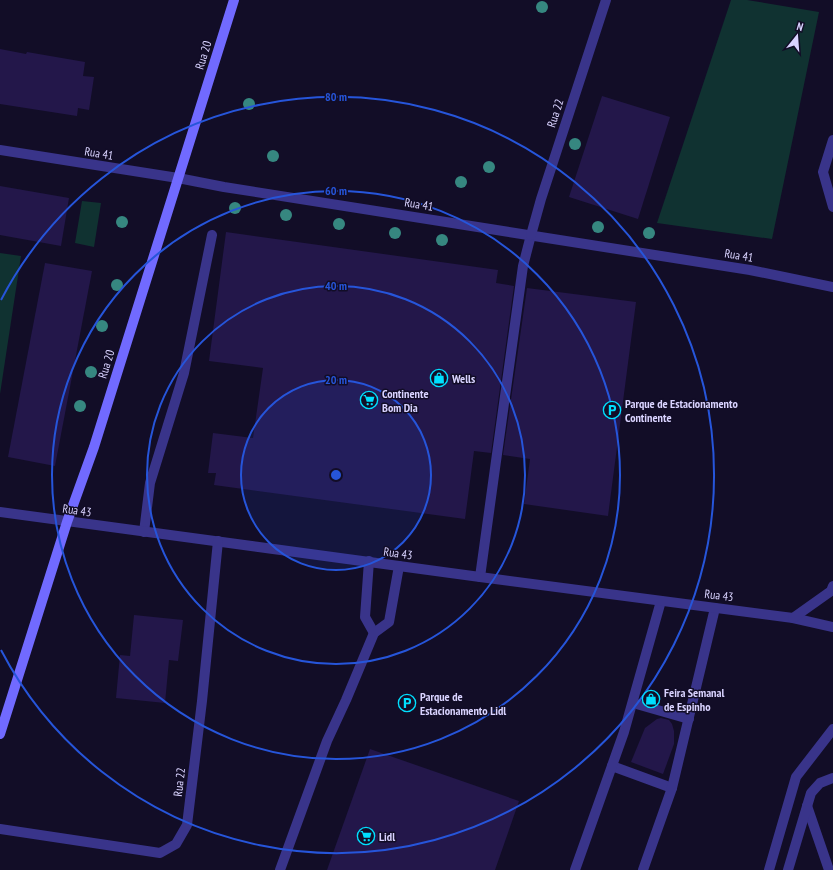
<svg xmlns="http://www.w3.org/2000/svg" width="833" height="870" font-family="'PT Sans Narrow',sans-serif">
<style>
.green{fill:#103231}
.building{fill:#23174a}
.lines{fill:none;stroke-linecap:round;stroke-linejoin:round}
.lane{stroke:#39348a;stroke-width:10}
.street{stroke:#39348a;stroke-width:10}
.secondary{stroke:#716aff;stroke-width:10}
.tree{fill:#368780}
.ring{fill:none;stroke:#2655da;stroke-width:2}
.labels{text-anchor:middle;dominant-baseline:central;stroke-width:3;stroke-linejoin:round;paint-order:stroke}
.street-label{font-size:12px;fill:#d9d3ff;stroke:#120d27}
.poi-label{font-size:12px;font-weight:bold;fill:#d9d3ff;stroke:#120d27;text-anchor:start}
.centre{fill:#2655da;stroke:#120d27;stroke-width:2}
.ring-label{font-size:12px;text-anchor:middle;font-weight:bold;fill:#2655da;stroke:#120d27;stroke-width:3;stroke-linejoin:round;paint-order:stroke}
</style>
<rect width="100%" height="100%" fill="#120d27"/>
<!-- green -->
<g class="green">
<polygon points="731,0 747,0 819,12 772,239 657,223"/>
<polygon points="82,201 101,203 94,247 75,243"/>
<polygon points="0,253 21,256 0,394"/>
</g>
<!-- building -->
<g class="building">
<polygon points="0,49 26,54 27,52 85,62 83,76 94,77 89,110 78,108 77,116 0,104"/>
<polygon points="602,96 670,117 638,219 569,197"/>
<polygon points="0,186 69,198 61,246 0,235"/>
<polygon points="226,232 498,270 496,283 514,286 491,453 474,451 465,519 214,485 216,473 208,473 213,433 253,438 263,368 209,361"/>
<polygon points="45,263 92,271 55,466 8,457"/>
<polygon points="527,288 636,302 608,516 524,504 530,459 503,455"/>
<polygon points="134,615 183,620 178,661 169,660 165,703 116,698 120,655 130,656"/>
<polygon points="661,718 669,720 672,724 674,731 674,744 663,774 631,762 645,728 657,719"/>
<polygon points="370,749 519,801 495,870 327,870"/>
</g>
<g class="lines">
<!-- lane -->
<g class="lane">
<polyline points="833,140 823,172 833,207"/>
<polyline points="144,532 150,483 184,373 212,235"/>
<polyline points="369,561 365,617 374,633"/>
<polyline points="480,577 523,266 531,235"/>
<polyline points="633,703 689,719"/>
<polyline points="612,766 672,788"/>
<polyline points="807,806 829,870"/>
<polyline points="280,870 327,741 346,700 374,633 389,622 399,566"/>
<polyline points="575,870 624,732 661,601"/>
<polyline points="643,870 672,788 715,608"/>
<polyline points="769,870 796,777 833,729"/>
<polyline points="788,870 811,793 820,783 833,778"/>
</g>
<!-- street -->
<g class="street">
<polyline points="0,150 178,178 224,187 750,270 833,287"/>
<polyline points="531,235 541,199 606,0"/>
<polyline points="0,512 480,577 793,618 833,627"/>
<polyline points="793,618 831,591 833,586"/>
<polyline points="0,829 160,853 176,844 187,825 202,701 218,541"/>
</g>
<!-- secondary -->
<polyline class="secondary" points="0,734 67,522 94,447 234,0"/>
</g>
<!-- trees -->
<g class="tree">
<circle cx="542" cy="7" r="6"/>
<circle cx="249" cy="104" r="6"/>
<circle cx="575" cy="144" r="6"/>
<circle cx="273" cy="156" r="6"/>
<circle cx="489" cy="167" r="6"/>
<circle cx="461" cy="182" r="6"/>
<circle cx="235" cy="208" r="6"/>
<circle cx="286" cy="215" r="6"/>
<circle cx="122" cy="222" r="6"/>
<circle cx="339" cy="224" r="6"/>
<circle cx="598" cy="227" r="6"/>
<circle cx="395" cy="233" r="6"/>
<circle cx="649" cy="233" r="6"/>
<circle cx="442" cy="240" r="6"/>
<circle cx="117" cy="285" r="6"/>
<circle cx="102" cy="326" r="6"/>
<circle cx="91" cy="372" r="6"/>
<circle cx="80" cy="406" r="6"/>
</g>
<!-- distance rings -->
<circle cx="336" cy="475" r="95" fill="#2655da" fill-opacity=".12"/>
<g class="ring">
<circle cx="336" cy="475" r="95"/>
<circle cx="336" cy="475" r="189"/>
<circle cx="336" cy="475" r="284"/>
<path d="M1 300A378 378 0 1 1 1 650"/>
</g>
<!-- icons -->
<defs>
<symbol id="shop-ring" viewBox="-11 -11 22 22"><circle r="9.5" fill="#120d27" stroke="#00dffe" stroke-width="1.5"/><path d="M-5-2.5h2.3a2.7 3.5 0 0 1 5.4 0H5L5.5 6h-11ZM-1.5-2.5h3a1.5 2.3 0 0 0-3 0Z" fill="#00dffe"/></symbol>
<symbol id="supermarket-ring" viewBox="-11 -11 22 22"><circle r="9.5" fill="#120d27" stroke="#00dffe" stroke-width="1.5"/><path d="M-6-5.5h2.5l.6 2H6L4.5 2H-2.5L-4.4-4H-6ZM-1.5 3.2a1.3 1.3 0 1 0 .1 0ZM3 3.2a1.3 1.3 0 1 0 .1 0Z" fill="#00dffe"/></symbol>
<symbol id="parking-ring" viewBox="-11 -11 22 22"><circle r="9.5" fill="#120d27" stroke="#00dffe" stroke-width="1.5"/><path d="M-3.5-5.5H1a3.5 3.5 0 0 1 0 7H-1V5.5H-3.5ZM-1-3.4V-.6H.8a1.4 1.4 0 0 0 0-2.8Z" fill="#00dffe"/></symbol>
</defs>
<g fill-rule="evenodd">
<use href="#shop-ring" x="429" y="368" width="20" height="20"/>
<use href="#supermarket-ring" x="359" y="390" width="20" height="20"/>
<use href="#parking-ring" x="602" y="400" width="20" height="20"/>
<use href="#shop-ring" x="641" y="689" width="20" height="20"/>
<use href="#parking-ring" x="397" y="693" width="20" height="20"/>
<use href="#supermarket-ring" x="356" y="826" width="20" height="20"/>
</g>
<g class="labels">
<!-- street labels -->
<g class="street-label">
<text transform="translate(203 55) rotate(-73)">Rua 20</text>
<text transform="translate(555 113) rotate(-72)">Rua 22</text>
<text transform="translate(99 153) rotate(9)">Rua 41</text>
<text transform="translate(419 204) rotate(9)">Rua 41</text>
<text transform="translate(739 255) rotate(9)">Rua 41</text>
<text transform="translate(106 364) rotate(-73)">Rua 20</text>
<text transform="translate(77 510) rotate(8)">Rua 43</text>
<text transform="translate(398 553) rotate(8)">Rua 43</text>
<text transform="translate(719 595) rotate(7)">Rua 43</text>
<text transform="translate(179 782) rotate(-83)">Rua 22</text>
</g>
<!-- poi labels -->
<g class="poi-label">
<text x="452" y="378">Wells</text>
<text x="382" y="393">Continente<tspan x="382" dy="14">Bom Dia</tspan></text>
<text x="625" y="403">Parque de Estacionamento<tspan x="625" dy="14">Continente</tspan></text>
<text x="664" y="692">Feira Semanal<tspan x="664" dy="14">de Espinho</tspan></text>
<text x="420" y="696">Parque de<tspan x="420" dy="14">Estacionamento Lidl</tspan></text>
<text x="379" y="836">Lidl</text>
</g>
</g>
<circle cx="336" cy="475" r="6" class="centre"/>
<g class="ring-label">
<text x="336" y="101">80 m</text>
<text x="336" y="195">60 m</text>
<text x="336" y="290">40 m</text>
<text x="336" y="384">20 m</text>
</g>
<!-- north arrow -->
<g transform="translate(797 36) rotate(17)" stroke="#120d27" stroke-width="3" paint-order="stroke">
<path d="M0-3L7 15L0 10L-7 15Z" fill="#d9d3ff"/>
<text y="-6" font-size="11" font-weight="bold" text-anchor="middle" fill="#d9d3ff">N</text>
</g>
</svg>
